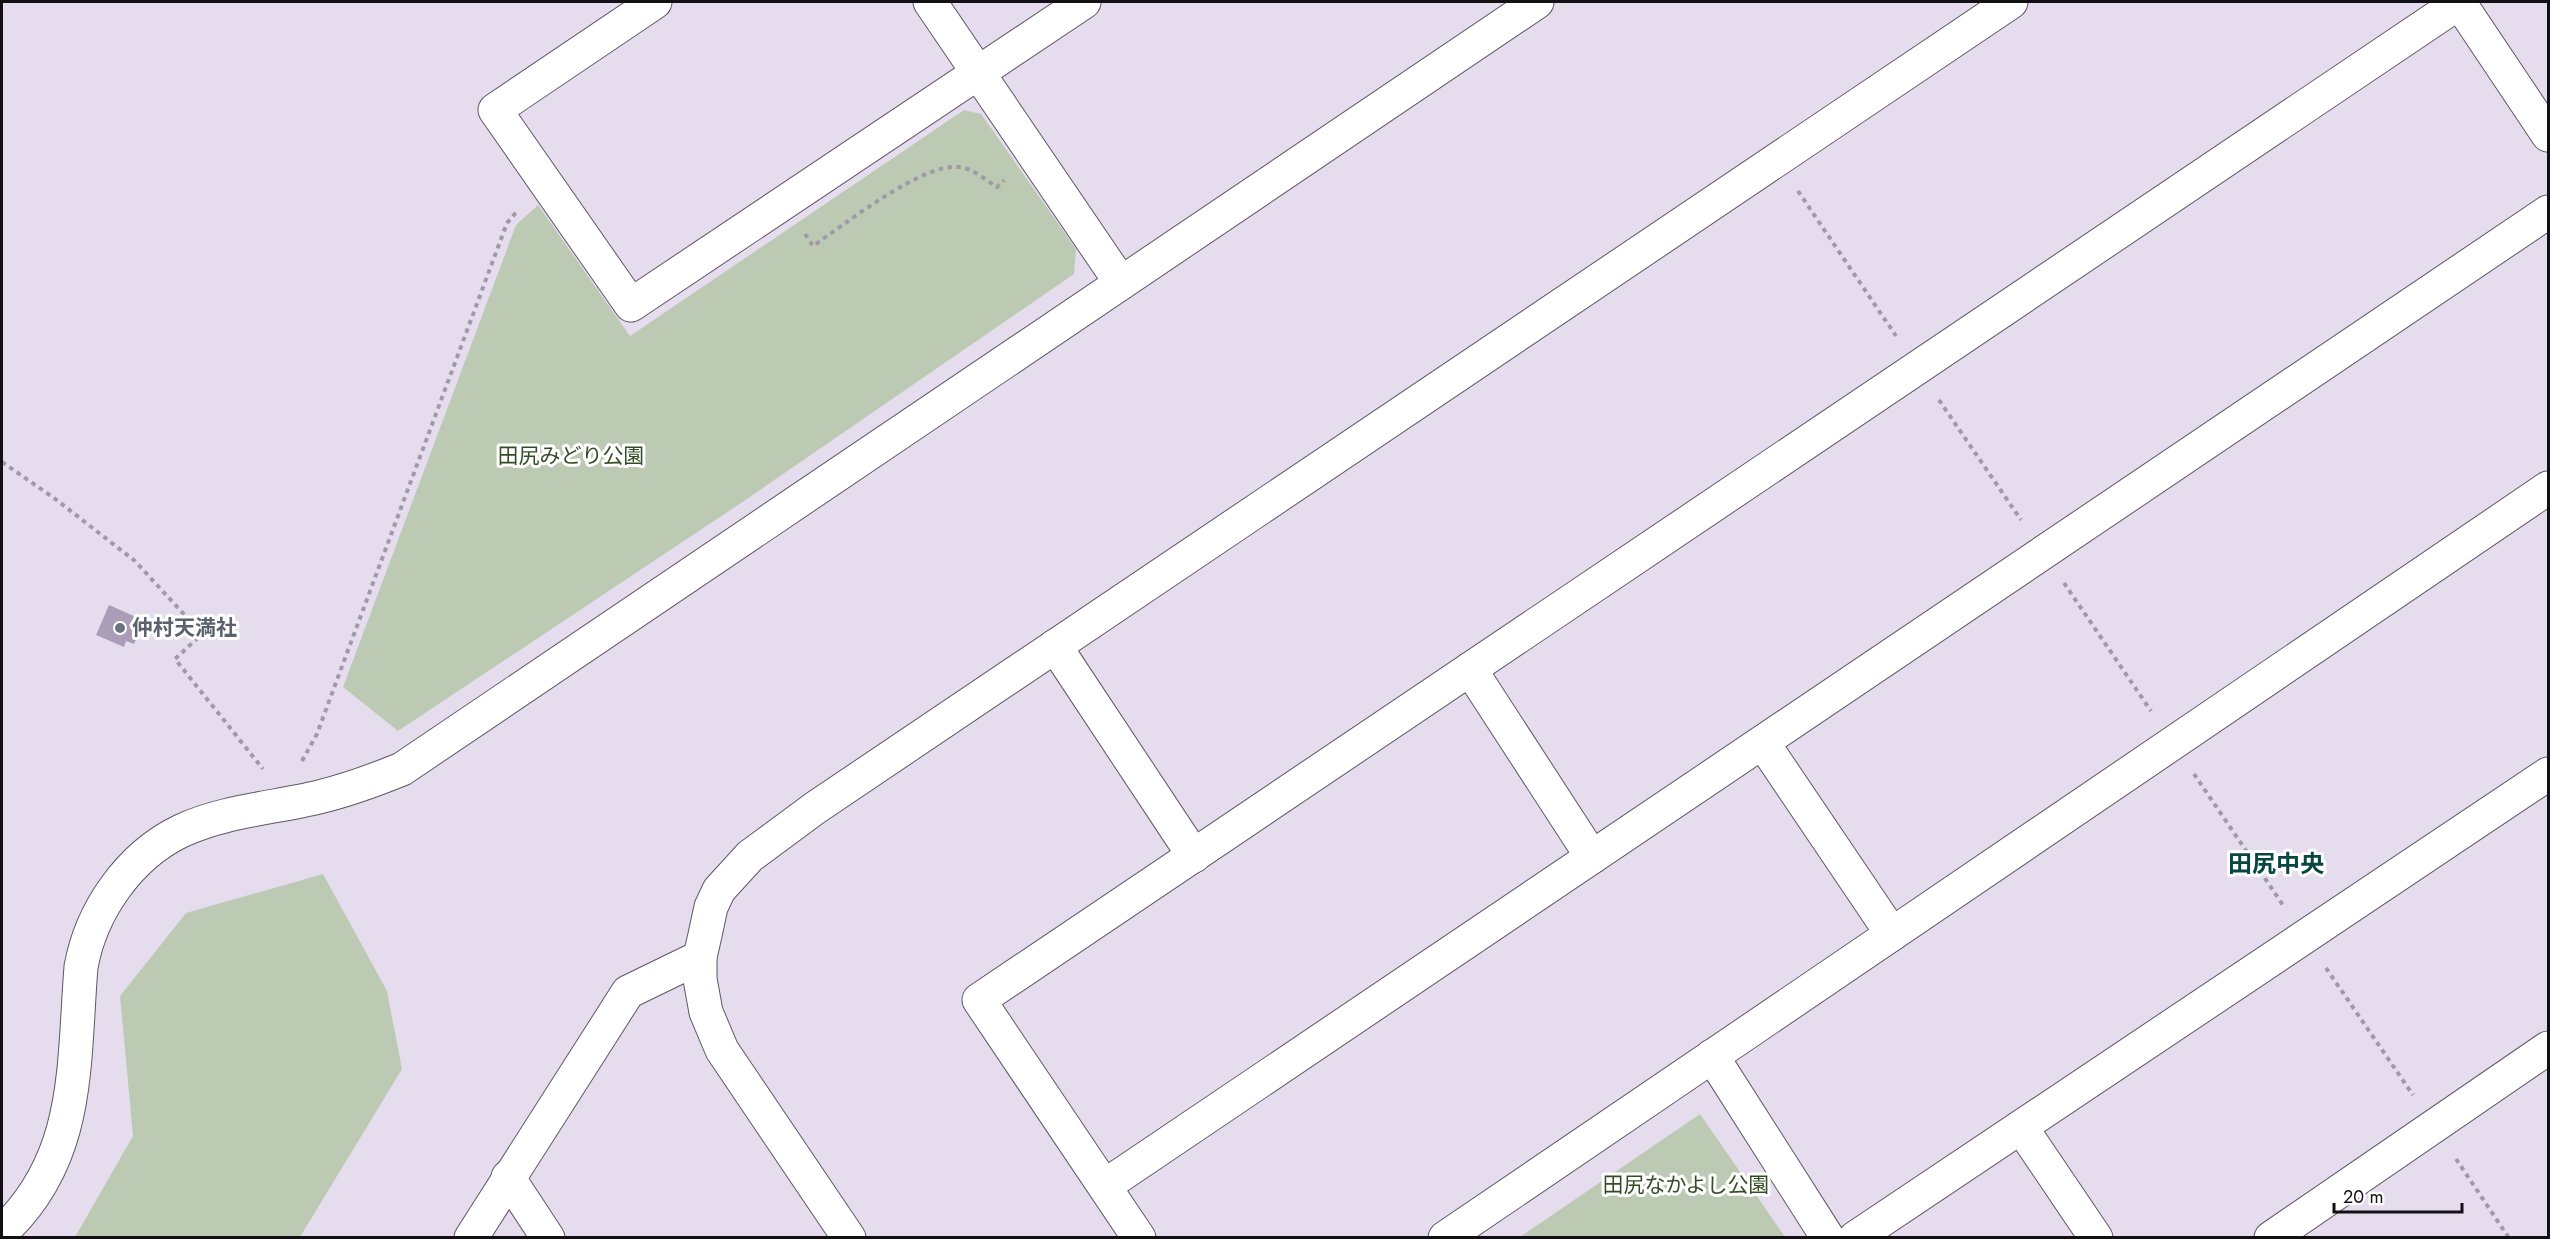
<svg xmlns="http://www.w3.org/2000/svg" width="2550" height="1239" font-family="Jost,'Noto Sans JP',sans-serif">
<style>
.green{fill:#bccab4}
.building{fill:#aa9db8}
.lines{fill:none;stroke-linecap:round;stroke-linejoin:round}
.minor-casing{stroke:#5e5765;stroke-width:35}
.tertiary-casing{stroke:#5e5765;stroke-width:35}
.path{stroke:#a099a7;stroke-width:4;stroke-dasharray:4.5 4.5;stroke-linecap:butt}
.minor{stroke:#fff;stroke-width:33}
.tertiary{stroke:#fff;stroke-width:33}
.worship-dot{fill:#6b7280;stroke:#fff;stroke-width:2}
.labels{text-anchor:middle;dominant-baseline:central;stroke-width:6;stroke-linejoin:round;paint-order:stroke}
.park-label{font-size:21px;fill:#354d24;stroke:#fff}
.worship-label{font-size:21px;font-weight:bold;fill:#5b616d;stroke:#fff;text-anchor:start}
.quarter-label{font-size:24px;font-weight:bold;fill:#074741;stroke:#fff}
</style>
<rect width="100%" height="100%" fill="#e5ddee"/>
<!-- green -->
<g class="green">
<polygon points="964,110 981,114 1076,249 1074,274 744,501 398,731 343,687 516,225 538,205 630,336"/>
<polygon points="323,874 387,991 402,1069 300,1237 75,1237 133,1136 120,996 186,913"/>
<polygon points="1700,1114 1785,1237 1520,1237"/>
</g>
<!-- building -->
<polygon class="building" points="109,605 145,621 134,644 126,641 124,647 96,635"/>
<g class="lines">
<defs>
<g id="minor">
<polyline points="655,2 495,110 631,305 1084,2"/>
<polyline points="930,2 1121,283"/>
<polyline points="2459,2 2548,135"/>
<polyline points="1055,646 1194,856"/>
<polyline points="1470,669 1592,857"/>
<polyline points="1763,743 1892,934"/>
<polyline points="1712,1056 1828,1238"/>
<polyline points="2021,1127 2096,1238"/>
<polyline points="508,1177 548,1238"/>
<polyline points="1106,1185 2548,212"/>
<polyline points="471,1238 628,992 700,957"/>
<polyline points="1139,1238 979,1000 2460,2"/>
<polyline points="1445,1238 2548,488"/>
<polyline points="1855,1238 2548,774"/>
<polyline points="2271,1238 2548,1048"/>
</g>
<g id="tertiary">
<path d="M2,1232c79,-74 71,-166 79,-265 10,-56 48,-111 100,-136 42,-20 93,-23 138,-34 29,-7 56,-17 83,-28l1135,-767"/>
<polyline points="849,1238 722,1050 706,1012 700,979 700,957 705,935 711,907 719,890 750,856 815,808 2011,2"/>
</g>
</defs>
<!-- minor casing -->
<use href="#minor" class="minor-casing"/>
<!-- tertiary casing -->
<use href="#tertiary" class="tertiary-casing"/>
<!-- path -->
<g class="path">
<polyline points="1798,191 1896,336"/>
<path d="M805,234l8,12c31,-21 110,-84 147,-79 13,2 26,13 37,20l7,-7"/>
<polyline points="1939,400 2021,520"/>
<polyline points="2,462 54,498 135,561 202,634 175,659 263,769"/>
<polyline points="2064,583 2151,711"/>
<polyline points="302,761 317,734 328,704 507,223 518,210"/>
<polyline points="2194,774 2283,905"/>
<polyline points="2326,968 2413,1095"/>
<polyline points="2456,1159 2509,1238"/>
</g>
<!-- minor -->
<use href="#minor" class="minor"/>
<!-- tertiary -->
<use href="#tertiary" class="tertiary"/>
</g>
<!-- markers -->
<circle class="worship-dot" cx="120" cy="628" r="6"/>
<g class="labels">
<!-- park labels -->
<g class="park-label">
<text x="571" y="456">田尻みどり公園</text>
<text x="1686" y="1185">田尻なかよし公園</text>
</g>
<!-- worship labels -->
<g class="worship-label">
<text x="132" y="628">仲村天満社</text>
</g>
<!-- quarter labels -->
<g class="quarter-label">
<text x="2276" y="863">田尻中央</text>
</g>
</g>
<!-- border -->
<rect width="2550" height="1239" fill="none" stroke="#120f15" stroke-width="6"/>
<!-- scale -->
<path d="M2334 1203v9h128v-9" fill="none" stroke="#120f15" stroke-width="3"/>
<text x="2343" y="1203" font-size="18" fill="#120f15" stroke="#ffffff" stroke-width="4.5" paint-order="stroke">20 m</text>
</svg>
